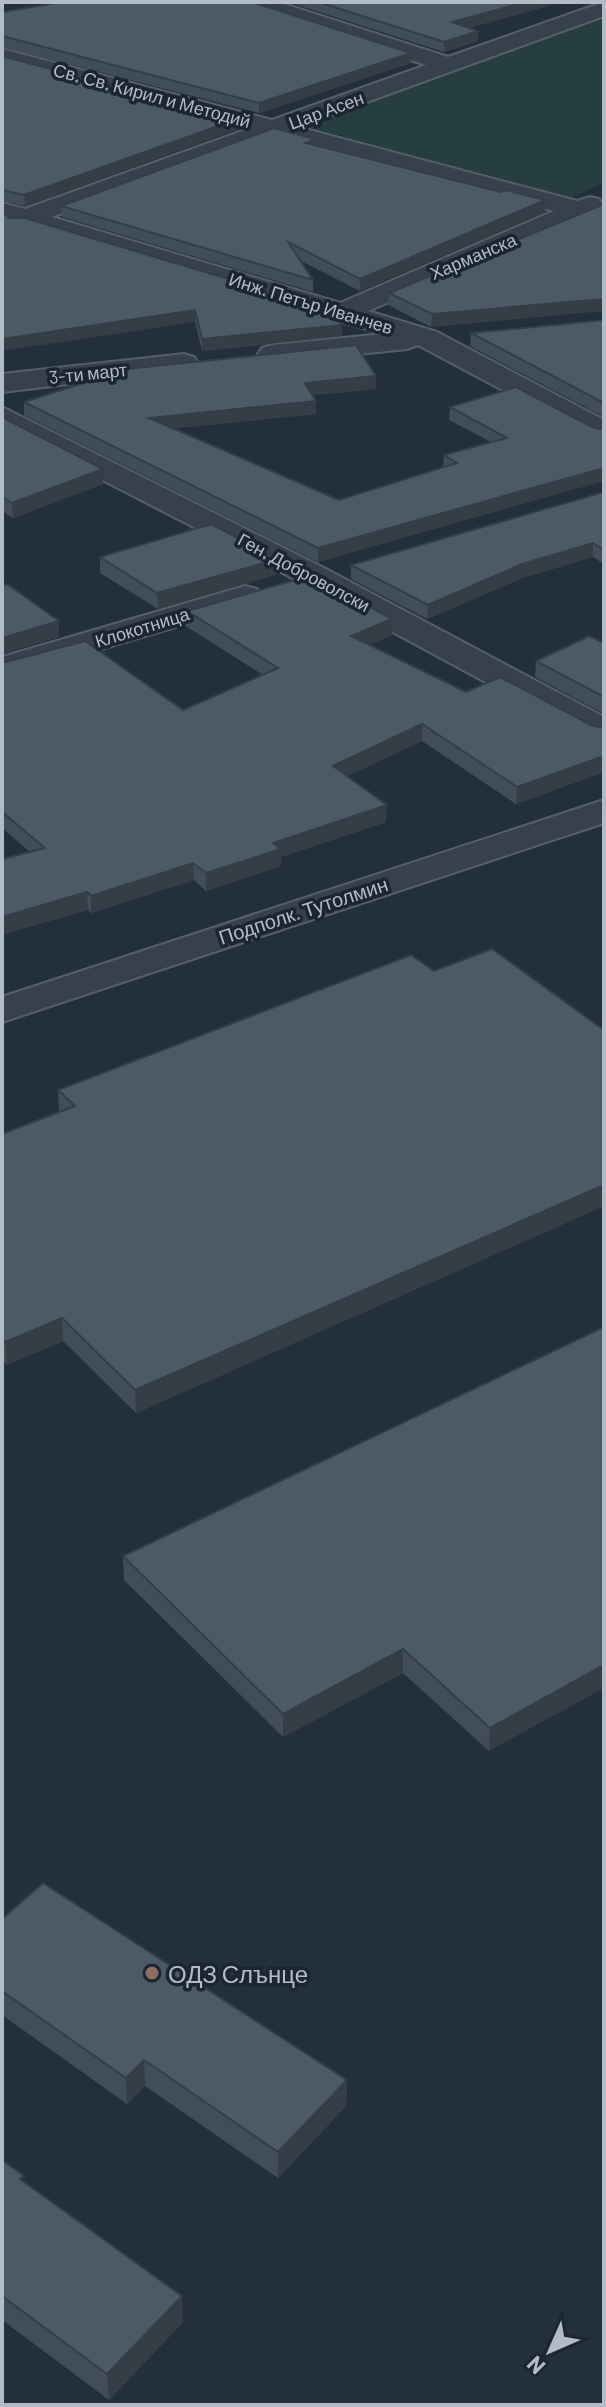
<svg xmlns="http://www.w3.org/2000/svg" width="606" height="2407" font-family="Barlow,sans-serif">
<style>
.green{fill:#263e3d}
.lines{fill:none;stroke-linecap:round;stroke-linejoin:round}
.minor-casing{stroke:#555f69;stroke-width:4}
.minor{fill:#37414b;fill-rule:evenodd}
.wall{fill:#414d58}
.shaded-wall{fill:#353e47}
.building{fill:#4c5966;stroke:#353e47;stroke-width:2}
.education-dot{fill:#8d6e63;stroke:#1c2630;stroke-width:3}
.labels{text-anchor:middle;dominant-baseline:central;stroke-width:7;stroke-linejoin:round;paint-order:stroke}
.far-street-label{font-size:18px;fill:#b2bcc7;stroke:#1c2630}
.street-label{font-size:20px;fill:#b2bcc7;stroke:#1c2630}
.near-poi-label{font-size:24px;fill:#b2bcc7;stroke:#1c2630;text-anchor:start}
</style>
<rect width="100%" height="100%" fill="#23303b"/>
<!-- green -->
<polygon class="green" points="604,10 604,183 569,198 298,124"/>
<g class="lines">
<defs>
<g id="minor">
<path d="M244,2h34l170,55 156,-55v14l-306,111 279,74 13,-4 9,2 4,6 -14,11 -221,95 69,21 167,88v21l-11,-3 -175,-93 -11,4 -135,14 -10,-3 -4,-6 4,-6 10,-3 111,-11 -357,-108h-15l-9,-7v-16l23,6 223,-80 -246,-66v-14l270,71 154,-55 -179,-58zM274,136l280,75 -214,92 -288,-86z"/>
<polygon points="184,354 194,357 198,363 194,369 2,392 2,374"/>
<polygon points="2,407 326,569 604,717 604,742 591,739 302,583 2,428"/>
<polygon points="245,586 257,589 262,596 257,603 2,678 2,657"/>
<polygon points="604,800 604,823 2,1022 2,997"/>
</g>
</defs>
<!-- minor casing -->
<use href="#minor" class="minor-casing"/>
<!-- minor -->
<use href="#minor" class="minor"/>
</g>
<!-- wall -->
<g class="wall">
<polygon points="288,2 562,2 468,28 478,31 478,41 444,52"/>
<polygon points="2,12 411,53 411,63 259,113 2,47"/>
<polygon points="2,56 238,119 238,129 25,206 2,201"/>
<polygon points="315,145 545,212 360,291 299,260 313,280 313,292 62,217 61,206"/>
<polygon points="604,204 431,327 388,305 389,293"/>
<polygon points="10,218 342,325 342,336 202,351 195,322"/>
<polygon points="604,320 604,417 470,346 471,333"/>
<polygon points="376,389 312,395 316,414 174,428 339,500 443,467 444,455 491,442 449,420 450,407 592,427 318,562 24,415 24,402"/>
<polygon points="2,417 103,484 13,518 2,511"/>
<polygon points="604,492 604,564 593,557 522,578 427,619 351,579 351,565"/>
<polygon points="100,557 278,559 278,574 158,609 100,573"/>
<polygon points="187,611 392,635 368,645 466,692 604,728 604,772 516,804 422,741 347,776 386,822 281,857 281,866 206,891 194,880 91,913 30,852 2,828 2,663 183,710 263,675 187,627"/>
<polygon points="604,643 604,714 535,677 536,661"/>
<polygon points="434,971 604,1030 604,1206 136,1413 63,1341 7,1365 2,1360 2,1134 59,1112 58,1090"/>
<polygon points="604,1327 489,1751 403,1673 283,1737 124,1580 123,1556"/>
<polygon points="2,1919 347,2080 346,2106 278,2178 145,2086 127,2104 2,2015"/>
<polygon points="2,2160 25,2182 183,2322 109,2400 2,2320"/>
</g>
<!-- shaded-wall -->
<g class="shaded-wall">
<polygon points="526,2 562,2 452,32 452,22"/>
<polygon points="478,31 478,41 444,52 444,42"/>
<polygon points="411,53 411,63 259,113 259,103"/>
<polygon points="238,119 238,129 25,206 24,195"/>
<polygon points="545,200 545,212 360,291 360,279"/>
<polygon points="604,299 604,311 431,327 432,314"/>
<polygon points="195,310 195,322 2,351 2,339"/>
<polygon points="342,325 342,336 202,351 202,339"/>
<polygon points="376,376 376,389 305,396 305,383"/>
<polygon points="316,401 316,414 150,431 149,418"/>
<polygon points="604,468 604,481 318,562 318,548"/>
<polygon points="103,469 103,484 13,518 12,503"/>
<polygon points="593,543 593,557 522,578 427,619 428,605 522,564"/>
<polygon points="278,559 278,574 158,609 157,593"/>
<polygon points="392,619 392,635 351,653 351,636"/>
<polygon points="59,621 59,637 2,654 2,638"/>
<polygon points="422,724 422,741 333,782 333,766"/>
<polygon points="604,756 604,772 516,804 517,787"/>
<polygon points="387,805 386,822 281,857 281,866 206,891 206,873 273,843"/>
<polygon points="193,863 194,880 91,913 91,896"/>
<polygon points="87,892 88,910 2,935 2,917"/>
<polygon points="604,1185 604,1206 136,1413 135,1390"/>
<polygon points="62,1318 63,1341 7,1365 5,1342"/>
<polygon points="403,1649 403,1673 283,1737 283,1714"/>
<polygon points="604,1665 604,1688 489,1751 490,1728"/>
<polygon points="144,2060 145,2086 127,2104 126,2078"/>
<polygon points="347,2080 346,2106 278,2178 278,2152"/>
<polygon points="182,2296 183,2322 109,2400 107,2374"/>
</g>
<!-- building -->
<g class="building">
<polygon points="62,2 252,2 411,53 259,103 2,36 2,12"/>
<polygon points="318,2 526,2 452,22 478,31 444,42"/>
<polygon points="2,56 238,119 24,195 2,190"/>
<polygon points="274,128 315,139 306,143 501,192 506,190 545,200 360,279 288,242 313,280 61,206"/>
<polygon points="604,204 604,299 432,314 389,293"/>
<polygon points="2,212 10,218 25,218 332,310 342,325 202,339 195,310 2,339"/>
<polygon points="604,320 604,403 471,333"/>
<polygon points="356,345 376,376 305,383 316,401 149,418 339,500 457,463 444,455 507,438 450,407 516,387 592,427 604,430 604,468 318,548 24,402 126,369"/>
<polygon points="2,417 103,469 12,503 2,497"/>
<polygon points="604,492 604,550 593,543 522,564 428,605 351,565"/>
<polygon points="211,524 278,559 157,593 100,557"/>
<polygon points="312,575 392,619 351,636 466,692 500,677 591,725 604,728 604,756 517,787 422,724 333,766 387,805 273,843 281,849 206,873 193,863 91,896 87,892 2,917 2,859 45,848 2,812 2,663 85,641 183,710 278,668 187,611"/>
<polygon points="7,584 59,621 2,638 2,586"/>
<polygon points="589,636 604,643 604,697 536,661"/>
<polygon points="492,949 604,1030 604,1185 135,1390 62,1318 5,1342 2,1339 2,1134 75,1106 58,1090 411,955 434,971"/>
<polygon points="604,1327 604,1665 490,1728 403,1649 283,1714 123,1556"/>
<polygon points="43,1883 347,2080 278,2152 144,2060 126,2078 2,1991 2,1919"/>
<polygon points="2,2160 24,2176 20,2179 182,2296 107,2374 2,2296"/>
</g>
<!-- markers -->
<circle class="education-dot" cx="152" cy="1973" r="8"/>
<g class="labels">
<!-- far-street labels -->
<g class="far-street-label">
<text transform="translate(152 95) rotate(15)">Св. Св. Кирил и Методий</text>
<text transform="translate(326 110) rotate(-20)">Цар Асен</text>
<text transform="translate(473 256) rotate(-23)">Харманска</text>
<text transform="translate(311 303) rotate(17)">Инж. Петър Иванчев</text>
<text transform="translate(88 373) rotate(-6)">3-ти март</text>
<text transform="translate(304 572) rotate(28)">Ген. Доброволски</text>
<text transform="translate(142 627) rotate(-17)">Клокотница</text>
</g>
<!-- street labels -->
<g class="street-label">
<text transform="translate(303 910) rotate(-18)">Подполк. Тутолмин</text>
</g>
<!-- near-poi labels -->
<g class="near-poi-label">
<text x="168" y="1973">ОДЗ Слънце</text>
</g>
</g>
<!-- border -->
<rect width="606" height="2407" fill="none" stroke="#b2bcc7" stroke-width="8"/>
<!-- north arrow -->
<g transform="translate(550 2351) rotate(225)" stroke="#1c2630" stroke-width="6" paint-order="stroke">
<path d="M0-6L14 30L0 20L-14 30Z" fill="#b2bcc7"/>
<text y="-12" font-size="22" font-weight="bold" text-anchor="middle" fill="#b2bcc7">N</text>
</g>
</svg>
